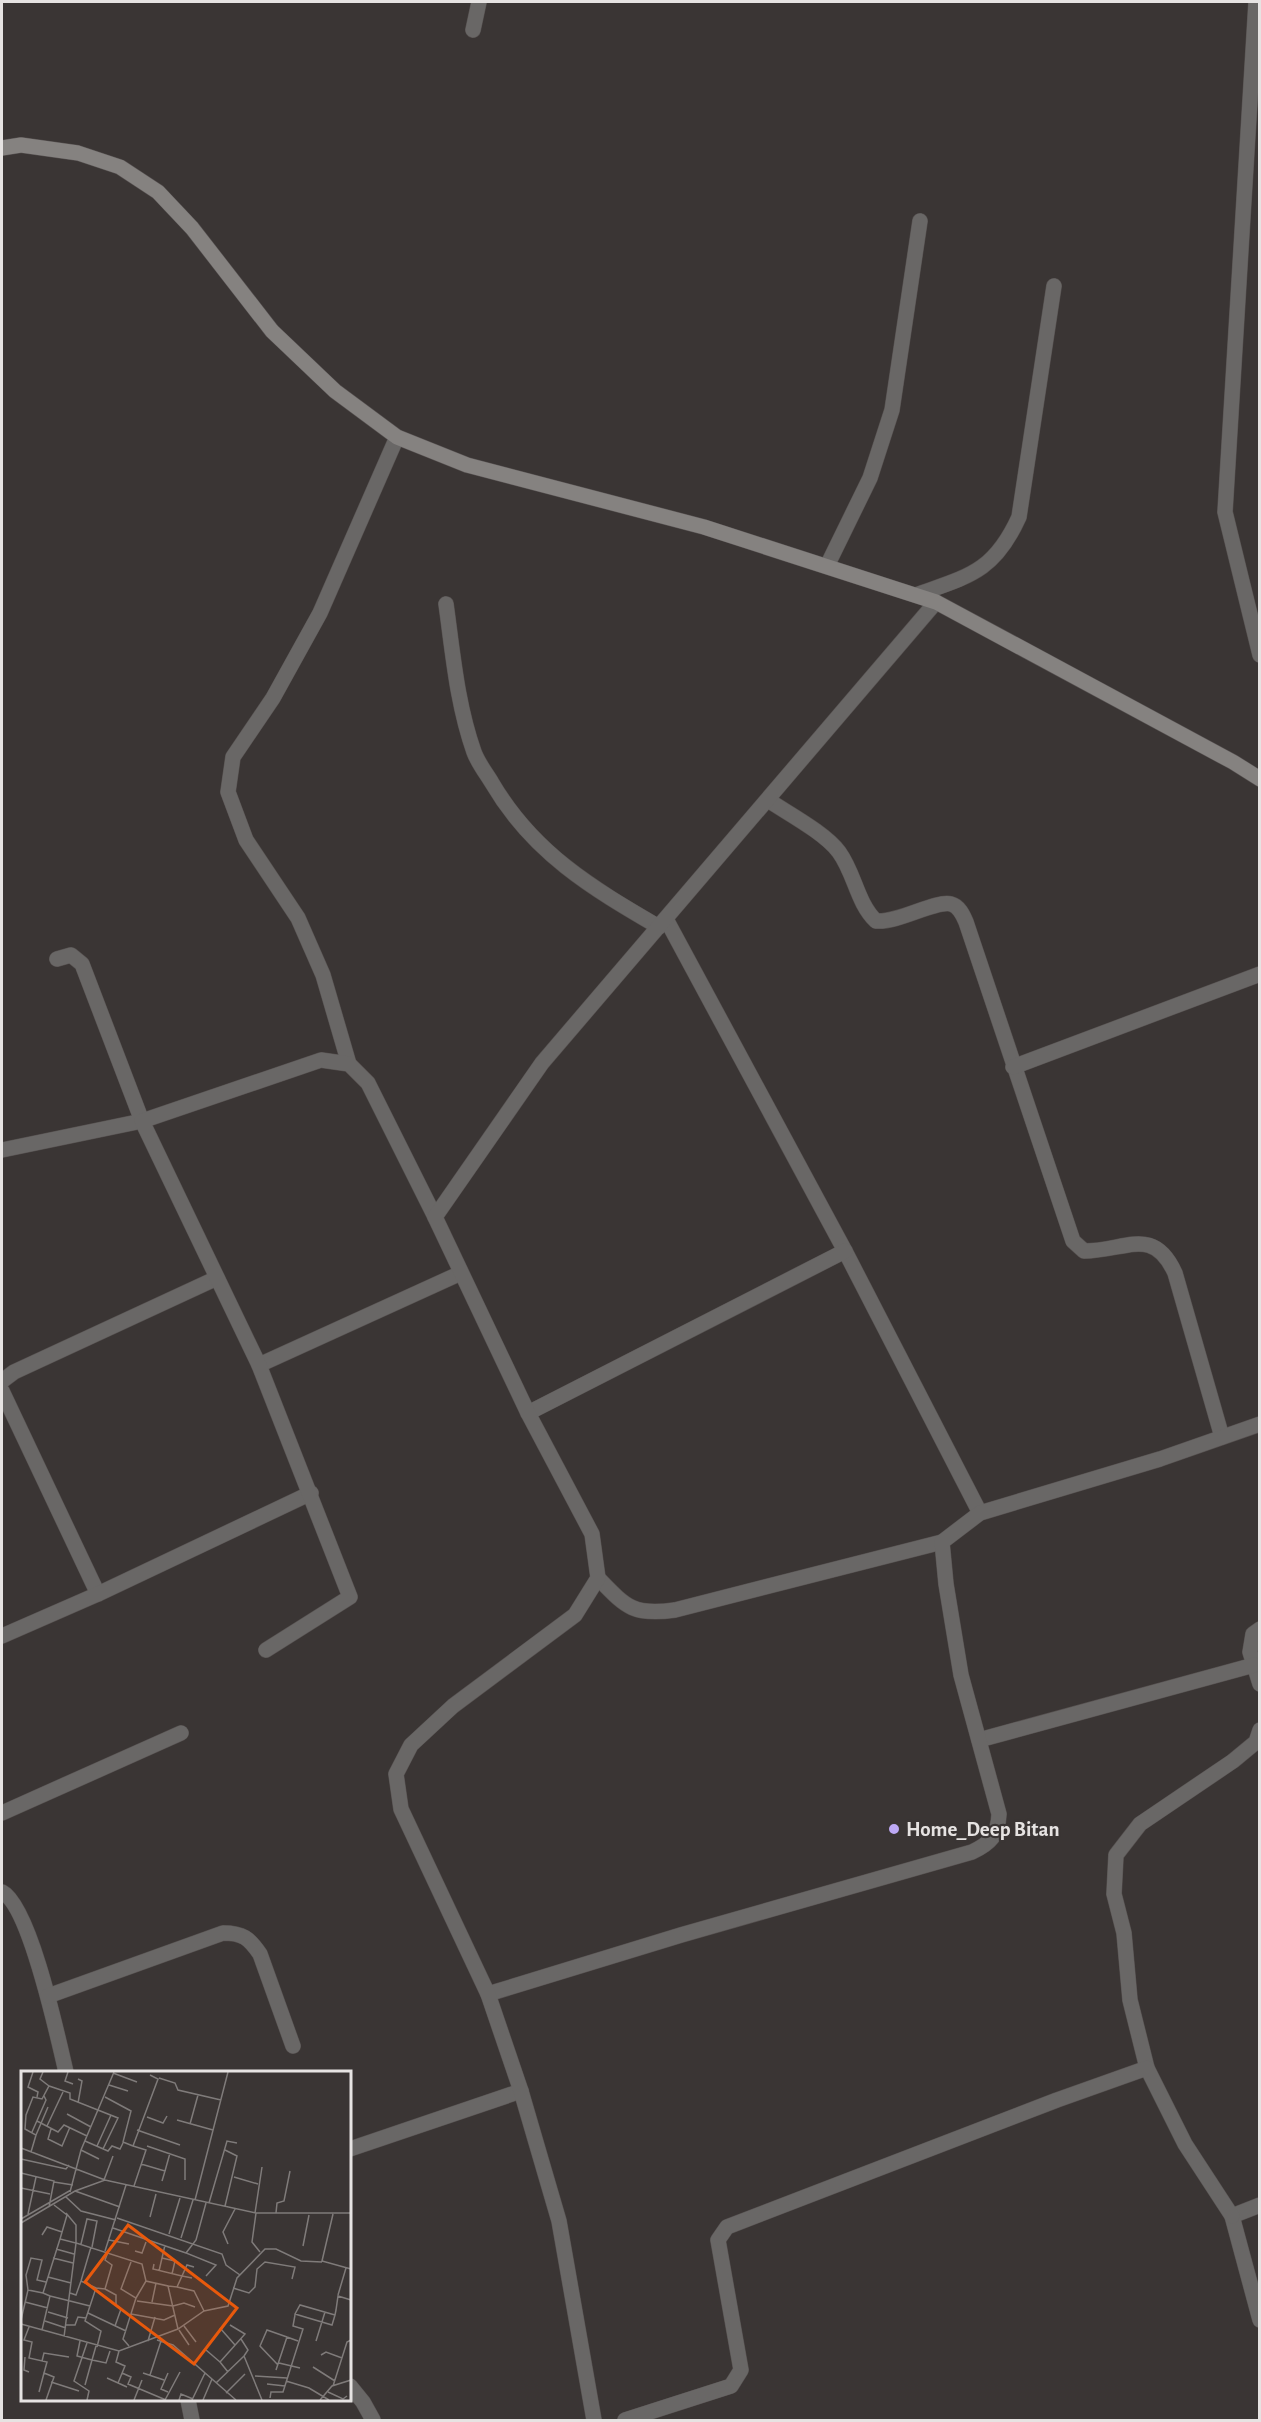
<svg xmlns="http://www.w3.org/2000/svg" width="1261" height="2422" font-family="'Alegreya Sans',sans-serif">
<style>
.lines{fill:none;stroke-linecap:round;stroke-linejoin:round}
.street-casing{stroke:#565150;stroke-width:16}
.secondary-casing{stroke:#565150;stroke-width:16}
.street{stroke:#696766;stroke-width:15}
.secondary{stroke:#858280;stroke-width:15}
.poi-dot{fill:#bda9f5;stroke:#3a3534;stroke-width:2}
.labels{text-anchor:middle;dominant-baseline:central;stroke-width:4.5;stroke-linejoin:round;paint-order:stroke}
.poi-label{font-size:21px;font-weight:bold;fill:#e6e3e2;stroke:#3a3534;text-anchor:start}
.inset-road{fill:none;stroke:#7f7b7a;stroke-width:1.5}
.view{fill:#e8590c;fill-opacity:0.15;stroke:#e8590c;stroke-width:3}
.inset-edge{fill:none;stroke:#e6e3e2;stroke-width:3}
</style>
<rect width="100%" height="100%" fill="#3a3534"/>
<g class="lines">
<defs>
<g id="street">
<polyline points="1256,2 1225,512 1260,655"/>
<polyline points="473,30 479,2"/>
<polyline points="827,566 870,478 892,410 920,221"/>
<path d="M916,595c53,-19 78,-23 103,-78l35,-231"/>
<path d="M446,604c7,50 11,100 28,148 4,11 12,21 18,31 41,70 100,105 167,144"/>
<path d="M768,800c21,14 57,33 71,52 16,22 18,51 37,69 23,2 59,-21 75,-17 8,2 12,11 15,18l107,319 11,10c42,0 69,-26 91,22l47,164"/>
<polyline points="666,919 845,1251 980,1513"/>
<polyline points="349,1064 323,975 298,918 246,840 228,792 233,757 273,698 320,613 397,437"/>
<polyline points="1013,1067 1260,974"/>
<polyline points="2,1150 142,1121 82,964 71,955 57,959"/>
<polyline points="259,1365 461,1273"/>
<polyline points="2,1381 14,1372 217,1278"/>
<polyline points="2,1391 98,1594"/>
<polyline points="528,1413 845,1251"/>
<path d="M598,1578c28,29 35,38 77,32l267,-68"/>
<polyline points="1260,1629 1253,1634 1250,1652 1260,1684"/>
<polyline points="2,1636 98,1594 311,1493"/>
<polyline points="266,1650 350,1597 259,1365 142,1121 321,1060 349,1064 368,1083 435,1217"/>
<polyline points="979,1740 1254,1665"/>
<polyline points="2,1813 181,1733"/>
<path d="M2,1892c28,14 56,146 64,180"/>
<path d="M488,1994l193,-59 291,-83c19,-9 26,-17 27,-38l-38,-139 -15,-91 -4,-42 38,-29 180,-54 100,-35"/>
<path d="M48,1996l175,-63c20,0 26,5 37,21l33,92"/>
<polyline points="1147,2068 1130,2000 1124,1933 1114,1894 1116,1855 1140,1824 1233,1761 1256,1742 1260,1730"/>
<polyline points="350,2149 521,2091"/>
<polyline points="1260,2205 1232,2216 1260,2320"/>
<polyline points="350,2386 363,2402 373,2420"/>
<polyline points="188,2400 192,2420"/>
<polyline points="594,2420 559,2221 521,2091 488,1994 401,1809 396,1774 411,1745 453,1706 575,1615 598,1578 592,1534 528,1413 435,1217 542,1063 936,602"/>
<polyline points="625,2420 731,2386 741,2370 718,2240 727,2227 1057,2100 1147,2068 1185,2144 1232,2216"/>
</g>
<polyline id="secondary" points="2,148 21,145 78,153 120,167 158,192 192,228 272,331 335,391 397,437 467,465 704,527 936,602 1233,762 1260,779"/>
</defs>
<!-- street casing -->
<use href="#street" class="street-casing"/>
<!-- secondary casing -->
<use href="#secondary" class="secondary-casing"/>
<!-- street -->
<use href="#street" class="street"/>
<!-- secondary -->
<use href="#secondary" class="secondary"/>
</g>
<!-- markers -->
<circle class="poi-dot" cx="894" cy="1829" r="6"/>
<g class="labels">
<!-- poi labels -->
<g class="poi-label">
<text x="906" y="1829">Home_Deep Bitan</text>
</g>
</g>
<!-- overview -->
<g transform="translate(21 2071)">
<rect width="330" height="330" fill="#3a3534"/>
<path class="inset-road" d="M12,1l-5,15 10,5 -1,5M22,1l-3,7 9,7M47,1l-3,9 8,3M92,2l24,9M138,7l16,5 3,7 43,10M57,8l4,2 -4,22M88,14l19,6M84,26l26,14 -8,31 10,4M46,43l24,13M126,46l16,6 4,-7M156,49l36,10M16,50l21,11 6,-7 23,11M169,53l8,-29M26,55l16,-34M30,58l-3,10 14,7 8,-19M116,59l43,15M11,61l14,-32 -2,-4M15,64l12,-28M64,70l23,10 4,-5 8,3 3,-6M76,75l14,-31M126,75l38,13v21M0,77l84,32M60,79l18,9M204,79l12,6 -12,50M10,81l5,-17 -11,-6 1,-14 7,-18 9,2 7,-13 21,7v6l48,19 -15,31M0,88l45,10 3,-4M120,93l24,7 -3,10M144,100l5,-18M0,102l33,8 -5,26M213,106l24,7M83,109l9,-24M33,111l19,3M113,115l12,-36 -13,-4 25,-67 -8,-4M0,117l29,6M54,120l45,16M49,121l11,-42 33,-78M45,126l15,14 35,9M174,129l33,-128M185,132l-10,37 -10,13 30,12 -10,11M188,132l18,-62 10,2M33,134l13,10 -7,24 16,4 -12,94M45,142l10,12v18l66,21 4,17 22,5 10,43M234,142l7,-46M235,142l-4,29 8,10M255,142l1,-10 7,-2 6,-30M7,143l8,-37M312,143l-11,47 29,8M129,146l6,-23M96,147l105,36 4,11 14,10M0,148l50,-29M0,152l54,-32 30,-11 151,33h95M92,157l73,25M148,163l11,-36M21,164l5,-8 15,5M160,167l12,-38M88,169l20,4M60,173l6,-25 10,2 -5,26M207,173l-5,-12 12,-23M282,175l6,-31M35,178l18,5M84,180l21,-66M114,180l7,2 4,-11M32,187l20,5M141,187l13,3 -3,13M133,193l-1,5 29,7 -5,11 -9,-1M138,200l6,-26M27,206l23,6M171,207l-10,-2 5,-11 7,2M60,210l10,-34M156,216l17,4 10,20M75,217l9,1 7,-24 -7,-5 3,-8M212,217l16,5 6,-6 2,-18 8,-7 30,5 -3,12M84,218l11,6v10l5,4 -6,17M7,219l-2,-15 5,-17 11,2 -5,20 9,2M49,222l6,2 5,-14 15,7 -11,33 16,10 -4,16M317,224l8,-27M29,225l40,10M115,227l10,-17M116,230l36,5M4,231l23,6M131,231l4,-19M152,235l11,-3 11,4M27,241l20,6M67,242l38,18M110,243l33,6 11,-5M314,244l-35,-10 -5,9 37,11 3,-10 1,-5 2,-14 13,4M0,249l7,-30 15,3M24,250l21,7M0,253l98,27 59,-22 26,-18 24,-5 9,-28 28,-29h11l25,12 21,1M45,254h9l3,-8 8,1M163,255l12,16M8,256l-5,13 8,2 -3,16 18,4 -3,11 10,4 -8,23M199,257l15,17M21,259l8,-34 -7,-3 17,-54M158,259l10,15M220,268l7,11 -4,6M136,269l16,5 63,55M59,270l-3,15 15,4 4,-14M127,270l7,-24M295,270l9,-29M108,275l-6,-7 13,-41 -15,-9 10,-27M185,279l14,12M300,284l5,-3 16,6M4,286l-1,13 5,2M21,290l2,-8 25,4M258,292l21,5M257,294l-18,-19 7,-16 20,7M292,296l22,14M255,299l11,-33 11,4M207,301l-8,-10 25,-28 -15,-9M101,302l9,4 -3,7 38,16M122,302l21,7M147,302l-7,16 7,3M129,304l11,-34M234,305l32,2M86,307l20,9M265,310l23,7 20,12M30,311l28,9M97,312l7,-17 -9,-4 3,-11M195,312l28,-27 18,44M246,313l18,2M64,314l7,-25 14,3 4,-12M312,315l14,-44 4,-2M18,321l5,-19M307,321l15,7 4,-3M205,322l19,-19M249,327l1,-6h12l20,-63 -10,-3 2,-11M66,329l2,-9 -15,-10 13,-38M113,329l8,-20M144,329l15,-28M158,329l2,-6 12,5M171,329l13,-27M182,329l9,-21M299,329l12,-14 19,-6"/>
<path class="view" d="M107,154l109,83 -43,56 -109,-82z"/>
<rect width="330" height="330" class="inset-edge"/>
</g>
<!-- border -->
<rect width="1261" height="2422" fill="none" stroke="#e6e3e2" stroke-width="6"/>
</svg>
